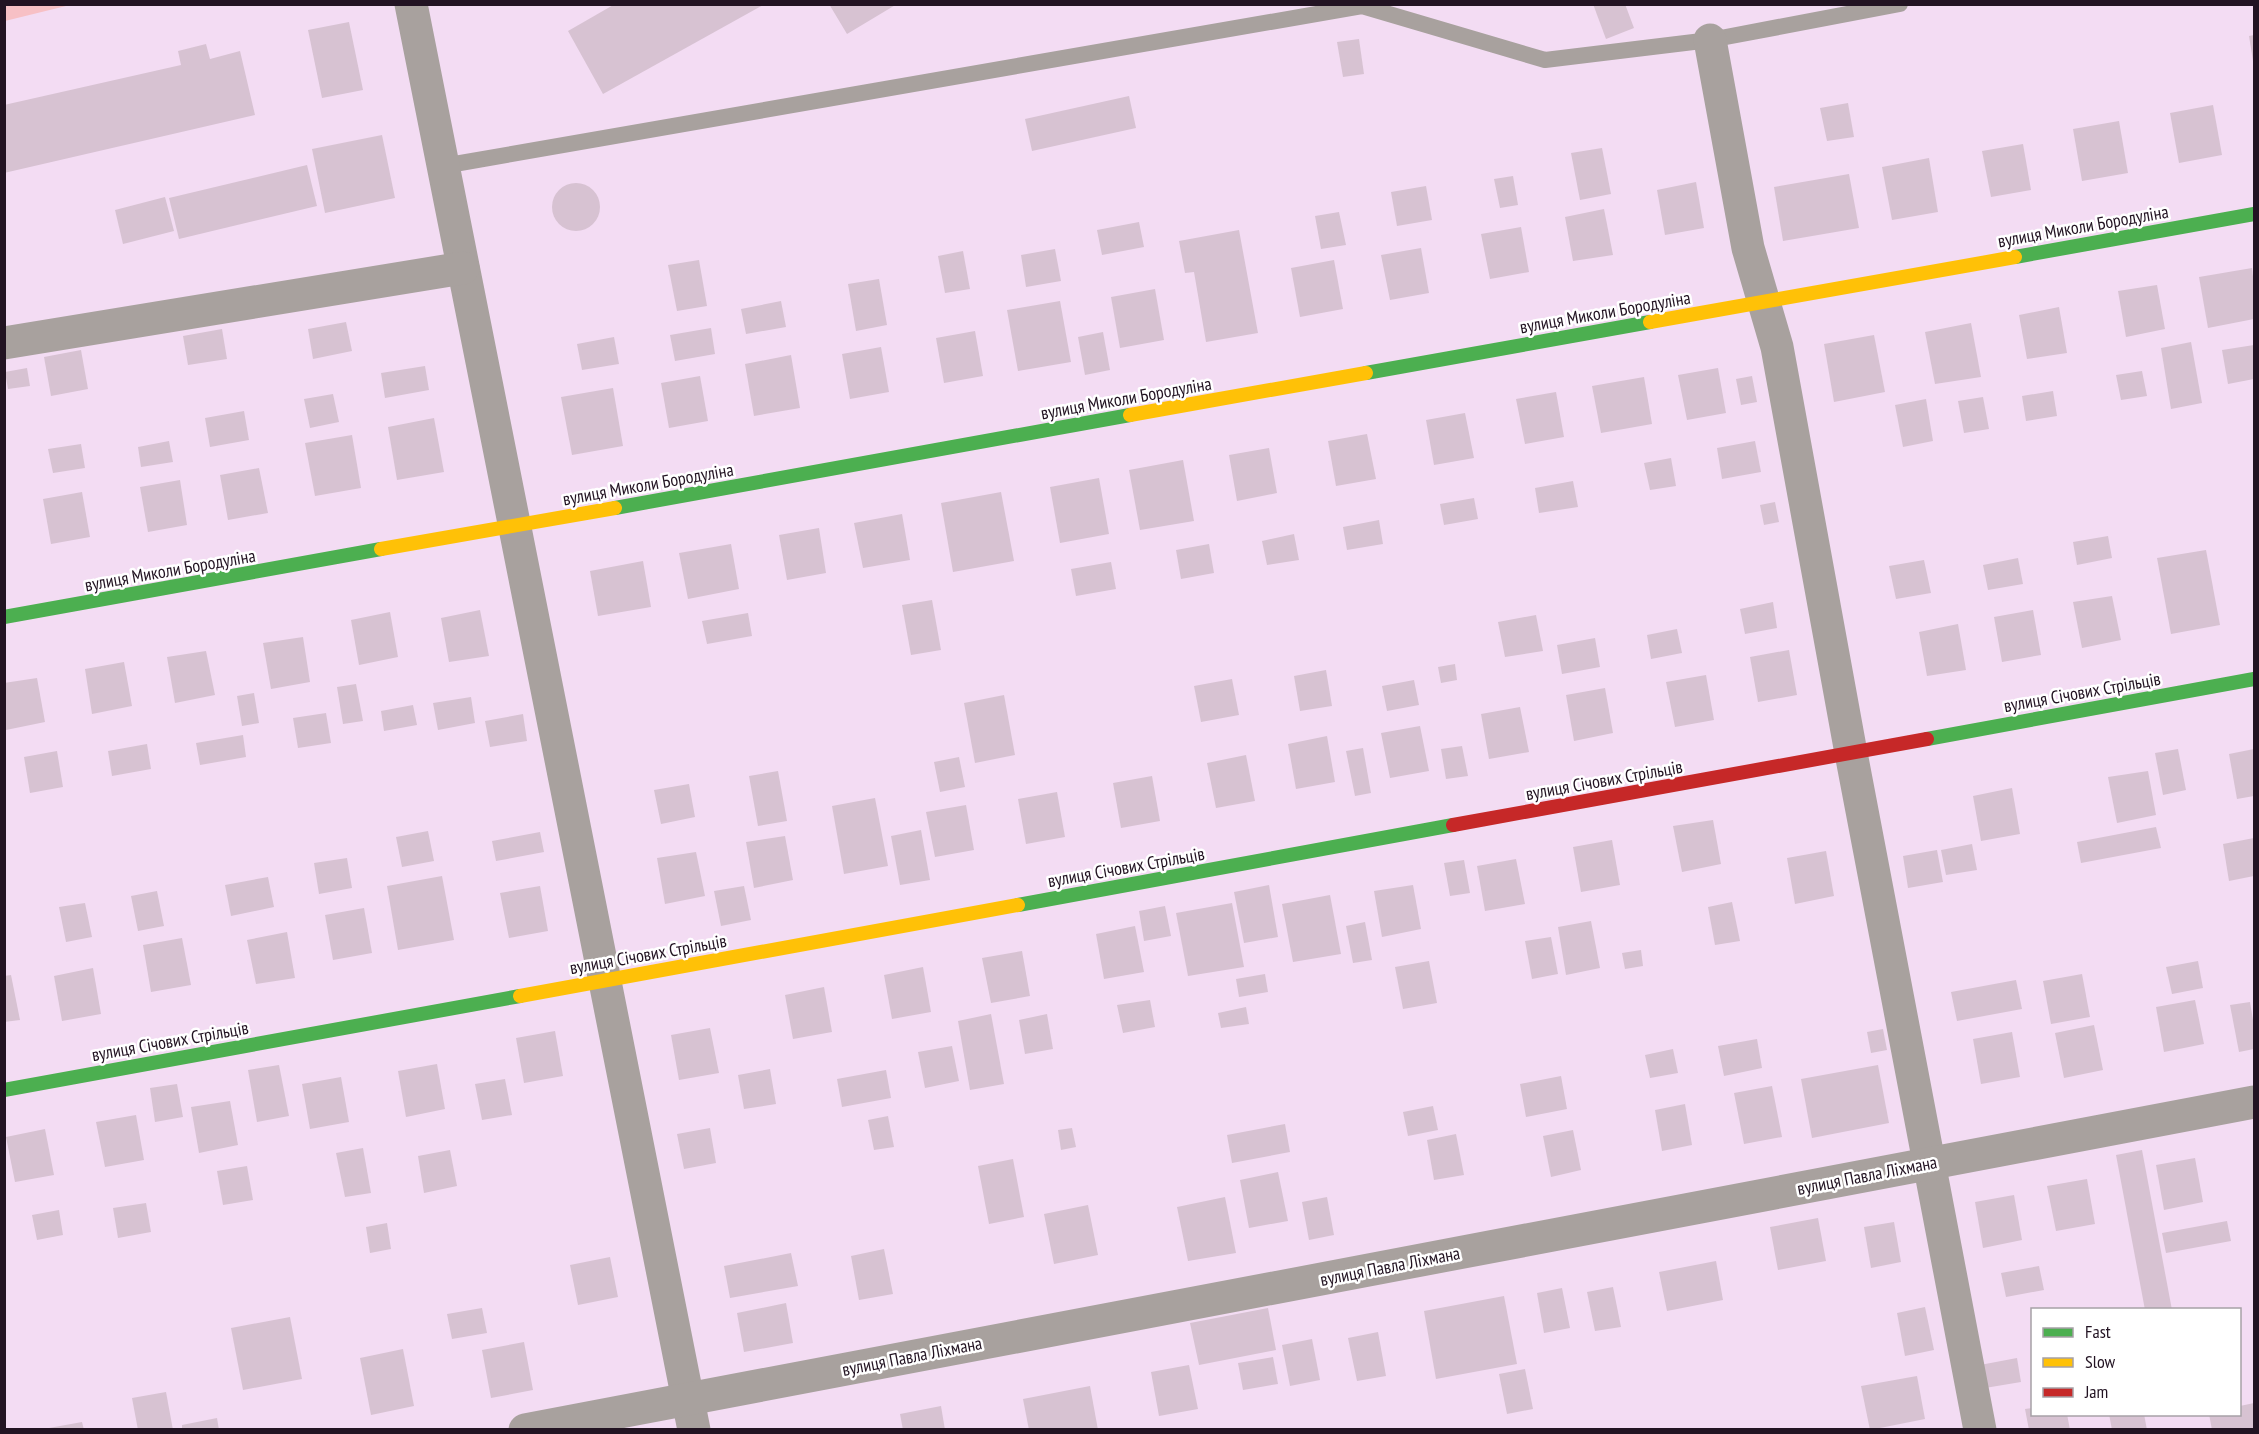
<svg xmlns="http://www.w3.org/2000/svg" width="2259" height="1434" font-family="'PT Sans Narrow',sans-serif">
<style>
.green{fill:#f7c0c5}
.building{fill:#d7c2d2}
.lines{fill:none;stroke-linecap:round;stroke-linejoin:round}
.lane{stroke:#a8a19e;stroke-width:16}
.street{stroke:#a8a19e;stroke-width:33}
.fast{stroke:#4caf50;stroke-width:14}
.slow{stroke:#ffc107;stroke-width:14}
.jam{stroke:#c62828;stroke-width:14}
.labels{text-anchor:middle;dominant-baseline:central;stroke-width:5;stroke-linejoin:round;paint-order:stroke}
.street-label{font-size:18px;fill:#221322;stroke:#fff}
</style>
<rect width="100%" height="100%" fill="#f3dcf3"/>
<!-- green -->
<polygon class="green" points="5,4 70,4 70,5 5,21"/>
<!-- building -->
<g class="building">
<polygon points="615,4 765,4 603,94 568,31"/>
<polygon points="829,4 897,4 847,34"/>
<polygon points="1593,4 1625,4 1634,28 1606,39"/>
<polygon points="349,22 363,90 322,98 308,30"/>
<polygon points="2254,35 2254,61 2253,61 2249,36"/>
<polygon points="1359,39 1364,74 1343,77 1337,42"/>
<polygon points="206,44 210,59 240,51 255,115 4,173 4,105 181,65 178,51"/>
<polygon points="1129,96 1136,128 1032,151 1025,119"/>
<polygon points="1848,103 1854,137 1827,141 1820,108"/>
<polygon points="2213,105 2222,155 2179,163 2170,113"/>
<polygon points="2119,121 2128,173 2082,181 2073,129"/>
<polygon points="382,135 395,198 325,213 312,149"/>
<polygon points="2023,144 2031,190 1991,197 1982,151"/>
<polygon points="1602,148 1611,194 1580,200 1571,153"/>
<polygon points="1929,158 1938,212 1892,220 1882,167"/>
<polygon points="307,165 317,206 179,239 169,198"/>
<polygon points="1849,174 1859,228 1783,241 1774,187"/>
<polygon points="1513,176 1518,205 1500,208 1494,179"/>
<polygon points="1696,182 1704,228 1665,235 1657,190"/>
<circle cx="576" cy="207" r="24"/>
<polygon points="1426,186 1432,220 1397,226 1391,192"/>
<polygon points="165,197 174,231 123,244 115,210"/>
<polygon points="1604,209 1613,255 1573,261 1565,217"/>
<polygon points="1339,212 1346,245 1321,249 1315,216"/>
<polygon points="1139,222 1144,247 1102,255 1097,230"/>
<polygon points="1521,227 1529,272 1490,279 1481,234"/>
<polygon points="1239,230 1258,333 1206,342 1194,272 1185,273 1179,241"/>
<polygon points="1421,248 1429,293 1390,300 1381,255"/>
<polygon points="1055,249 1061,281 1026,287 1021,255"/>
<polygon points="963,251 970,289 945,293 938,256"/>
<polygon points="699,260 707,306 677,311 668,265"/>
<polygon points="1334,260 1343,309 1300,317 1291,268"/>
<polygon points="2252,268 2254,285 2254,319 2208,328 2199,277"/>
<polygon points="879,279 887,325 856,331 848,284"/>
<polygon points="2157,285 2165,329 2126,337 2118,291"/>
<polygon points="1155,289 1164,340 1120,348 1111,297"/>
<polygon points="781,301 786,327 746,334 741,309"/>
<polygon points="1060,301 1071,362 1018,371 1007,310"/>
<polygon points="2059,307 2067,353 2027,359 2019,315"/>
<polygon points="346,322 352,351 313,359 308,329"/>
<polygon points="1971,323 1981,377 1935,384 1925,332"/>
<polygon points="711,328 715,354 675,361 670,335"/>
<polygon points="222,329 227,359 188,365 183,336"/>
<polygon points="975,331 983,376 944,383 936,338"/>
<polygon points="1103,332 1110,370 1085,375 1078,337"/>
<polygon points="1874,335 1885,392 1834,402 1824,344"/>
<polygon points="614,337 619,364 582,370 577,344"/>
<polygon points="2191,342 2202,403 2171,409 2161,348"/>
<polygon points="2254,345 2254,379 2228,384 2222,350"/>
<polygon points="881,347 889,392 850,399 842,354"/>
<polygon points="81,350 88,389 51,396 44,357"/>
<polygon points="791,355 800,408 754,416 745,364"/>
<polygon points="425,366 429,390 385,398 381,373"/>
<polygon points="27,368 30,386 8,389 5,372"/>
<polygon points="1718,368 1726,413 1687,420 1678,375"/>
<polygon points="2142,371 2147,396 2121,400 2116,375"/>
<polygon points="700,376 708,421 669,428 661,383"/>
<polygon points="1752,376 1757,402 1741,405 1736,379"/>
<polygon points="1644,377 1652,424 1601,433 1592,386"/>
<polygon points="613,388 623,446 572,455 561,397"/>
<polygon points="2053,391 2057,416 2026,421 2022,396"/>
<polygon points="1556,392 1564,437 1525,444 1516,399"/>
<polygon points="333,394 339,422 310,428 304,399"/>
<polygon points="1983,397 1989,429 1964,433 1958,401"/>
<polygon points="1926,399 1933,441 1903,447 1895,405"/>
<polygon points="244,411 249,440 210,447 205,418"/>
<polygon points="1465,413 1474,458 1434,465 1426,420"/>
<polygon points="434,418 444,472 397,480 388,427"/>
<polygon points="1367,434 1376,479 1336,486 1328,441"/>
<polygon points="352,435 361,488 315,496 305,443"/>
<polygon points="169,441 173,462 141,467 138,447"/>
<polygon points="1755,441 1761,472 1722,479 1717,448"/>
<polygon points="81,444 85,468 53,473 48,449"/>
<polygon points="1269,448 1277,493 1237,501 1229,455"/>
<polygon points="1671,458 1676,486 1650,490 1644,463"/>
<polygon points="1183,460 1194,521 1140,530 1129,470"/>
<polygon points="259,468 268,513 228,520 220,475"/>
<polygon points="1099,478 1109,534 1060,543 1050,487"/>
<polygon points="180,480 187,525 148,532 140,487"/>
<polygon points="1573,481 1578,507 1539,513 1535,488"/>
<polygon points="82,492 90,537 51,544 43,499"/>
<polygon points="1001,492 1014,561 953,572 941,503"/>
<polygon points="1474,498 1478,519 1444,525 1440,504"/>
<polygon points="1775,502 1779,522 1764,525 1760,505"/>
<polygon points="902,514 910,560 863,568 854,523"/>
<polygon points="1379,520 1383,544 1347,550 1343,527"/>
<polygon points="819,528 826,573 787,580 779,535"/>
<polygon points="1294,534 1299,560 1267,565 1262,541"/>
<polygon points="2108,536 2112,558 2077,565 2073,542"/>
<polygon points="731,544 739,589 688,599 679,553"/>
<polygon points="1209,544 1214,573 1181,579 1176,550"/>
<polygon points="2206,550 2220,625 2171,634 2157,558"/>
<polygon points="2018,558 2023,584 1988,590 1983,565"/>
<polygon points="1924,560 1931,593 1896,599 1889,566"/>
<polygon points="643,561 651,607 598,616 590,571"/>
<polygon points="1111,562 1116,589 1076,596 1071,569"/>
<polygon points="2112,596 2121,640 2082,648 2073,602"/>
<polygon points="932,600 941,650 911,655 902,605"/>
<polygon points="1773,602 1777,628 1745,634 1740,609"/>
<polygon points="480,610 489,656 449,662 441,618"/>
<polygon points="2033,610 2041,655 2002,662 1994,617"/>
<polygon points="390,612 398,657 359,665 351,620"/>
<polygon points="748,613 752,636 707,644 702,621"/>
<polygon points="1536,615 1543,651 1505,657 1498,622"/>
<polygon points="1958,624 1966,670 1927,676 1919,632"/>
<polygon points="1677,629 1682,653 1651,659 1647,635"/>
<polygon points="303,637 310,682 271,689 263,643"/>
<polygon points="1595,638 1600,667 1562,674 1557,645"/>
<polygon points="1789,650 1797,695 1758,702 1750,657"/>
<polygon points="206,651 215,695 175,703 167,657"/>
<polygon points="124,662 132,706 92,714 85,669"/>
<polygon points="1455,664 1457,680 1441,683 1438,667"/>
<polygon points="1326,670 1332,706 1300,711 1294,676"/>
<polygon points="1706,675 1714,720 1675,727 1666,682"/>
<polygon points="37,678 45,722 6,730 4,683"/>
<polygon points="1232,679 1239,715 1201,722 1194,686"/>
<polygon points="1414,680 1419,705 1387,711 1382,686"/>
<polygon points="356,684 363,721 343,724 337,687"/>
<polygon points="1605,688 1613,733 1574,741 1566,695"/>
<polygon points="254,693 259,723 242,726 237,696"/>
<polygon points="1004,695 1015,755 975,763 964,703"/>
<polygon points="471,697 475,723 438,730 433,703"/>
<polygon points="413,705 417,725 384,731 381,711"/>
<polygon points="1520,707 1529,752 1489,759 1481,714"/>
<polygon points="326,713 331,743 298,748 293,718"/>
<polygon points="523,714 527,741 490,747 485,721"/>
<polygon points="1420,726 1429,771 1390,778 1381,733"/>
<polygon points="243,735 246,757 200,765 196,743"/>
<polygon points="1327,736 1335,782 1296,789 1288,744"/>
<polygon points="147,744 151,769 112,776 108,751"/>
<polygon points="1462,746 1468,776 1446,779 1441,749"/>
<polygon points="1363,748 1371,793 1355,796 1346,751"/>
<polygon points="2178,749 2186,790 2163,795 2155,753"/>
<polygon points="2254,749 2254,796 2237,799 2229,754"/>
<polygon points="57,751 63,787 30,793 24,757"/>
<polygon points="1246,755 1255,801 1216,808 1207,763"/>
<polygon points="959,757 965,787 940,792 934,762"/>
<polygon points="778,771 787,821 758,826 749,776"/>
<polygon points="2148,771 2156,815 2117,823 2108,777"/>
<polygon points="1152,776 1160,821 1121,828 1113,783"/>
<polygon points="689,784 695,817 661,824 654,790"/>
<polygon points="2012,788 2020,834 1981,841 1973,796"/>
<polygon points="1057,792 1065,837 1026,844 1018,799"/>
<polygon points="875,798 888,866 844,874 832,806"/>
<polygon points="966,805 974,850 935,857 926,812"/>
<polygon points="1713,820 1721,864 1682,872 1673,826"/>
<polygon points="2156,827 2161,848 2081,863 2077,842"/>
<polygon points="921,830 930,880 900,885 891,836"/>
<polygon points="428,831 434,861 402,867 396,837"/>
<polygon points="540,832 544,852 496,861 492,841"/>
<polygon points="785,836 793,880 754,888 746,842"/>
<polygon points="2254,838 2254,876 2229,881 2223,844"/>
<polygon points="1612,840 1620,885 1581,892 1573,847"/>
<polygon points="1972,844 1977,870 1946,875 1941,850"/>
<polygon points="1937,850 1943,882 1908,888 1903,856"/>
<polygon points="1826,851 1834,896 1795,904 1787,858"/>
<polygon points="696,852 705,896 665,904 657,858"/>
<polygon points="347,858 352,888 319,894 314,863"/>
<polygon points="1516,859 1525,904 1485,911 1477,866"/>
<polygon points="1464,860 1470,893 1450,896 1444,863"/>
<polygon points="442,876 454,940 398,950 387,886"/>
<polygon points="268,877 274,907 231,916 225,885"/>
<polygon points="1269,885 1278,937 1244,943 1234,892"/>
<polygon points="1413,885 1421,929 1382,937 1374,891"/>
<polygon points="540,886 548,931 509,938 500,893"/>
<polygon points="744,886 751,920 721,926 714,891"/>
<polygon points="157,891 164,926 138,931 131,896"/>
<polygon points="1330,895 1341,954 1293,962 1282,904"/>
<polygon points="1732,902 1740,941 1715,945 1708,907"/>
<polygon points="85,903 92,937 66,942 59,907"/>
<polygon points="1232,903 1244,967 1188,976 1176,913"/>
<polygon points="1165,906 1171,936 1144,941 1139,911"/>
<polygon points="364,908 372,953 333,960 325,915"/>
<polygon points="1591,921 1600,968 1566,975 1558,927"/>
<polygon points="1365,922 1372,960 1353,963 1346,926"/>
<polygon points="1135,926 1144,972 1104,979 1096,934"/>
<polygon points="287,932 295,978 256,984 247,940"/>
<polygon points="1551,937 1558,974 1532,979 1525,941"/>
<polygon points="182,938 191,985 151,992 143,945"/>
<polygon points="1641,950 1643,966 1625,969 1622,953"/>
<polygon points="1022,951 1030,996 991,1003 982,958"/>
<polygon points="1429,961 1437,1003 1403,1009 1395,967"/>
<polygon points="2198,961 2203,988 2172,994 2166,967"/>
<polygon points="923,967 931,1012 892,1019 884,975"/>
<polygon points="93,968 101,1014 62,1021 54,976"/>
<polygon points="1265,974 1268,992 1239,997 1236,979"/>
<polygon points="2082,974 2090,1017 2051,1024 2043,981"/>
<polygon points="11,975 20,1020 4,1022 4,976"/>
<polygon points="2016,980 2022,1009 1957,1021 1951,992"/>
<polygon points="824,987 832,1032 793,1039 785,995"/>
<polygon points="1150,1000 1155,1027 1123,1033 1117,1005"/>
<polygon points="2195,1000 2204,1044 2164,1052 2156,1007"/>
<polygon points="2250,1002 2254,1026 2254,1049 2239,1052 2230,1005"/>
<polygon points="1246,1007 1249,1024 1221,1028 1218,1013"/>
<polygon points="991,1014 1004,1084 970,1090 958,1021"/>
<polygon points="1047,1014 1053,1049 1025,1054 1019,1020"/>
<polygon points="2094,1025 2103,1070 2064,1078 2055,1033"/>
<polygon points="710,1028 719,1073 679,1080 671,1035"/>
<polygon points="1883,1029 1887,1050 1871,1053 1867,1032"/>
<polygon points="555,1031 563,1076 524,1083 516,1038"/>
<polygon points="2012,1032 2020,1077 1981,1084 1973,1039"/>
<polygon points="1757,1039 1762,1068 1724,1076 1718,1046"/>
<polygon points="952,1046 959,1081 925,1088 918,1052"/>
<polygon points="1673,1049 1678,1073 1650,1078 1645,1055"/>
<polygon points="437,1064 445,1109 406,1117 398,1071"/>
<polygon points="279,1065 289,1116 257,1122 248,1070"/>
<polygon points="1878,1065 1889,1123 1812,1138 1801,1079"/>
<polygon points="770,1069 776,1104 744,1109 738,1075"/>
<polygon points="886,1070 891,1098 842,1107 837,1079"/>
<polygon points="1561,1076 1567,1109 1526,1117 1520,1084"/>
<polygon points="341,1077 349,1122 310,1129 302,1084"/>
<polygon points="505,1079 512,1115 482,1120 475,1084"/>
<polygon points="177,1084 183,1117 155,1122 150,1088"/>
<polygon points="1772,1086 1782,1137 1744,1144 1734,1093"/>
<polygon points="230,1101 238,1145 199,1153 191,1107"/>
<polygon points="1685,1104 1692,1145 1662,1151 1655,1110"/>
<polygon points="1433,1106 1438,1130 1408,1136 1403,1112"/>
<polygon points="136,1115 144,1160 105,1167 96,1122"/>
<polygon points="888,1116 894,1147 874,1150 868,1120"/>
<polygon points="1285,1124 1290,1152 1232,1163 1227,1135"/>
<polygon points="710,1128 716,1163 684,1169 677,1134"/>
<polygon points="1072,1128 1076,1147 1061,1150 1058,1130"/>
<polygon points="45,1129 54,1175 15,1182 6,1137"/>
<polygon points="1573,1130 1581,1170 1551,1177 1543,1136"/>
<polygon points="1456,1134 1464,1175 1434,1180 1427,1140"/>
<polygon points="363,1148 371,1193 345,1197 336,1153"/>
<polygon points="450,1150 457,1186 424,1193 418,1156"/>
<polygon points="2142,1150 2172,1310 2145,1310 2116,1155"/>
<polygon points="2195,1158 2203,1202 2164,1210 2156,1165"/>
<polygon points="1013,1159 1024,1217 989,1224 978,1166"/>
<polygon points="247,1166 253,1200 223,1205 217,1171"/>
<polygon points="1278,1172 1288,1221 1249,1228 1240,1180"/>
<polygon points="2087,1179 2095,1224 2056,1231 2047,1186"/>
<polygon points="2014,1195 2022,1240 1983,1248 1975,1202"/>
<polygon points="1225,1197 1236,1253 1188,1261 1177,1207"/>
<polygon points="1327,1197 1334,1235 1309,1240 1302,1202"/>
<polygon points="146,1203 151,1232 118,1238 113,1208"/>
<polygon points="1088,1205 1098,1255 1054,1264 1044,1214"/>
<polygon points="59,1210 63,1235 37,1240 32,1215"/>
<polygon points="1818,1218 1826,1261 1778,1270 1770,1227"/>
<polygon points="2227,1221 2231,1241 2166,1253 2162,1233"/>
<polygon points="1894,1222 1901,1262 1871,1268 1864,1227"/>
<polygon points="387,1223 391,1249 370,1253 366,1227"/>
<polygon points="884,1249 893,1294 859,1300 851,1256"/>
<polygon points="791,1253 798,1286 730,1298 724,1266"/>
<polygon points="610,1257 618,1297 578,1305 570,1265"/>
<polygon points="1716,1261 1723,1300 1667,1311 1659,1272"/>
<polygon points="2039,1266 2044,1290 2006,1297 2001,1273"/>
<polygon points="1613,1287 1621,1327 1595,1331 1587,1292"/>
<polygon points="1562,1288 1570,1328 1544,1333 1537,1293"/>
<polygon points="1504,1296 1517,1364 1436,1379 1424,1311"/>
<polygon points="786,1303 793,1343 744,1352 737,1313"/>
<polygon points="1925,1307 1934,1350 1905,1356 1897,1313"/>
<polygon points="482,1308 487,1333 452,1339 447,1314"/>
<polygon points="1268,1308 1276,1350 1199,1365 1190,1323"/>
<polygon points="290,1317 302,1379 243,1390 231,1328"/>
<polygon points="1378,1332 1386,1376 1357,1381 1348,1338"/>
<polygon points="1312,1339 1320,1380 1290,1386 1282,1345"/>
<polygon points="524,1342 533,1390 491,1398 482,1350"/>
<polygon points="403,1349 414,1406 371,1415 360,1358"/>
<polygon points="1273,1357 1278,1384 1243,1390 1238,1363"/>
<polygon points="2017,1358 2021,1382 1985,1388 1980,1365"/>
<polygon points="1189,1365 1198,1409 1159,1416 1151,1372"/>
<polygon points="1525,1369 1533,1409 1507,1414 1499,1374"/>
<polygon points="1917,1376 1925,1419 1870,1430 1861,1386"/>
<polygon points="1090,1386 1098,1430 1029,1430 1023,1399"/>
<polygon points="166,1392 173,1430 138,1430 132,1398"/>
<polygon points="2254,1403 2254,1430 2212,1430 2209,1414 2240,1414 2240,1406"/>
<polygon points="941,1406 945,1430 903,1430 900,1414"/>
<polygon points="2032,1408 2032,1414 2067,1414 2070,1430 2029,1430 2025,1409"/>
<polygon points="2109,1414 2144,1414 2147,1430 2112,1430"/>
<polygon points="217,1418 219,1430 182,1430 182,1425"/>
<polygon points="82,1422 84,1430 49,1430 49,1428"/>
</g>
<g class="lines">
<!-- lane -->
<polyline class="lane" points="443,166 1362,6 1545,60 1710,40 1900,4"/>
<!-- street -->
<g class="street">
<polyline points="411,4 694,1430"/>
<polyline points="1710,40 1748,248 1777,347 1851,753 1980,1430"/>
<polyline points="4,343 463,268"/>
<polyline points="525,1430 2254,1102"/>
</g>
<!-- fast -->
<g class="fast">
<polyline points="2015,257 2254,214"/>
<polyline points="1366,373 1650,322"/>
<polyline points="615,508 1130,415"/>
<polyline points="4,617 381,549"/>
<polyline points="1927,739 2254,679"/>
<polyline points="1018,905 1453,825"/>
<polyline points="4,1090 520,996"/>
</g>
<!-- slow -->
<g class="slow">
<polyline points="1650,322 2015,257"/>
<polyline points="1130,415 1366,373"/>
<polyline points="381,549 615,508"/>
<polyline points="520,996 1018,905"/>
</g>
<!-- jam -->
<polyline class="jam" points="1453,825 1927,739"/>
</g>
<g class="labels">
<!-- street labels -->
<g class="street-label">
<text transform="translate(2083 226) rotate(-10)">вулиця Миколи Бородуліна</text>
<text transform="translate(1605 312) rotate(-10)">вулиця Миколи Бородуліна</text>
<text transform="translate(1126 398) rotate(-10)">вулиця Миколи Бородуліна</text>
<text transform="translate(648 484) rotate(-10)">вулиця Миколи Бородуліна</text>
<text transform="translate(170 570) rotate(-10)">вулиця Миколи Бородуліна</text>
<text transform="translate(2082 692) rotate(-10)">вулиця Січових Стрільців</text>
<text transform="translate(1604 780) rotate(-10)">вулиця Січових Стрільців</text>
<text transform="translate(1126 867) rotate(-10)">вулиця Січових Стрільців</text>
<text transform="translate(648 954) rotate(-10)">вулиця Січових Стрільців</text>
<text transform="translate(170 1041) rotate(-10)">вулиця Січових Стрільців</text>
<text transform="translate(1867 1175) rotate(-11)">вулиця Павла Ліхмана</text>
<text transform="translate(1390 1266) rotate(-11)">вулиця Павла Ліхмана</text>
<text transform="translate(912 1356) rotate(-11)">вулиця Павла Ліхмана</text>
</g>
</g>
<!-- border -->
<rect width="2259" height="1434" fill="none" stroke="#221322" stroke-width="12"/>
<!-- legend -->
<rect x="2031" y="1308" width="210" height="108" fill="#ffffff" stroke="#a7a1a7" stroke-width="1.5"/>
<rect x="2043" y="1328" width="30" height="9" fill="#4caf50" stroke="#a7a1a7" stroke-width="1.5"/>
<text x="2085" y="1338" font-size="18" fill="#221322">Fast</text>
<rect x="2043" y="1358" width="30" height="9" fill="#ffc107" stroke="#a7a1a7" stroke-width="1.5"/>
<text x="2085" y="1368" font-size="18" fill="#221322">Slow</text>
<rect x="2043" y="1388" width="30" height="9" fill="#c62828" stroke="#a7a1a7" stroke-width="1.5"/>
<text x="2085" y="1398" font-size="18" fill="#221322">Jam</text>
</svg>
